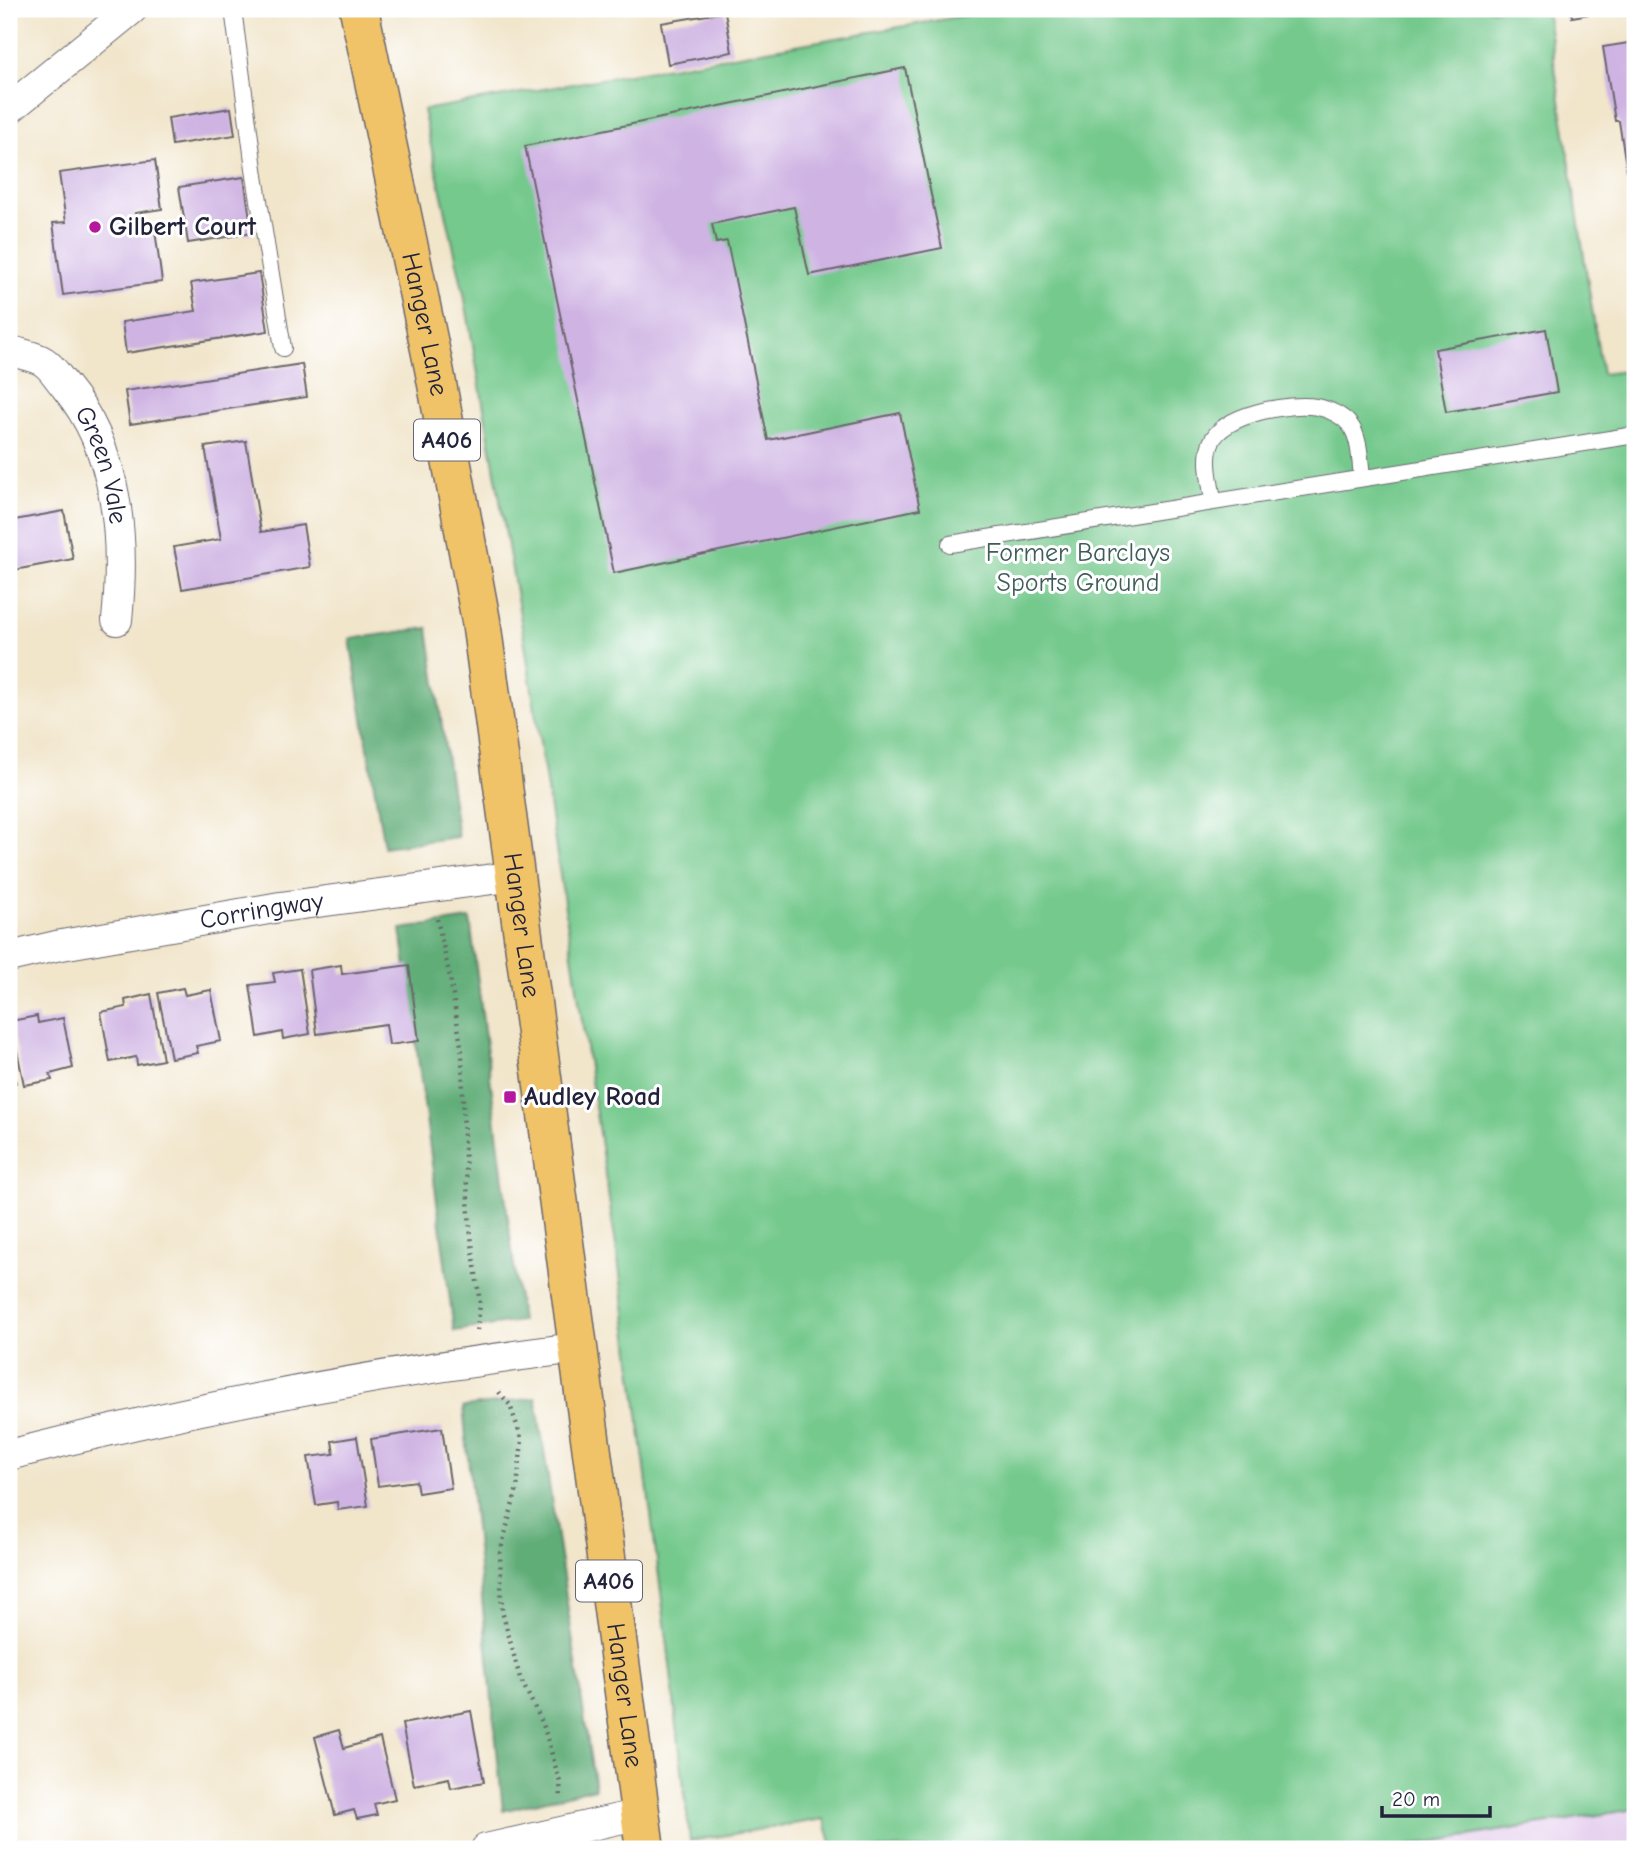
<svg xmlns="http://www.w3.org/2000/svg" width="1644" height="1858" font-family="'Comic Neue',sans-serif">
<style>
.built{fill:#e7d2ef}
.green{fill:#75c98d;stroke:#4c7664;stroke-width:2}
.forest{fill:#60ad78;stroke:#41685a;stroke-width:2}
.building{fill:#cfb4e3}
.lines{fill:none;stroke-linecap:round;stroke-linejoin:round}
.service-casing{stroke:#6a666d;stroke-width:18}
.minor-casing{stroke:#6a666d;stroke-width:32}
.trunk-casing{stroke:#6a666d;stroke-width:41}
.path{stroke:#6a666d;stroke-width:4.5;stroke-dasharray:2 5;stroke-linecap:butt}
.service{stroke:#fff;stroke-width:16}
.minor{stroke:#fff;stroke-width:30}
.trunk{stroke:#f1c369;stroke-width:38}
.poi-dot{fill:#b5179e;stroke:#fff;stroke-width:2.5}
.labels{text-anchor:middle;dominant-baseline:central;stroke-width:6;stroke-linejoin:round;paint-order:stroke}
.shield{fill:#fff;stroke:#646476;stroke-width:2}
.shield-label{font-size:24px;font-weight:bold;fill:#22223b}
.poi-label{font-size:26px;font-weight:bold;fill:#22223b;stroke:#fff;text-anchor:start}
.street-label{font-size:26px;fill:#22223b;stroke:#fff}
.park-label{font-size:26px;fill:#3f5c58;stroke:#fff}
</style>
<rect width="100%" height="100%" fill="#fff"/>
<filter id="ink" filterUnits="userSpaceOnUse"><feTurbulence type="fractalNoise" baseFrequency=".0143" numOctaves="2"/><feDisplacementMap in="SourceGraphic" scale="14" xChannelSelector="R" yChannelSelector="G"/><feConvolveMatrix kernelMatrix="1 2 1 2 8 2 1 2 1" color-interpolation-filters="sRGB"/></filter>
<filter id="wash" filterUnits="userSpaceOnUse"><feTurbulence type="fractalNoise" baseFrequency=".00686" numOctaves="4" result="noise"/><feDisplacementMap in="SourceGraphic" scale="28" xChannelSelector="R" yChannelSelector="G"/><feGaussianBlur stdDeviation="1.57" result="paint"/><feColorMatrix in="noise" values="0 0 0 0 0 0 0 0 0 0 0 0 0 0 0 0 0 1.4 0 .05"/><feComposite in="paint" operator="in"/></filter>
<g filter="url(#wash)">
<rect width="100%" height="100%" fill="#f1e5ca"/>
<!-- built -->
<polygon class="built" points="1635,1809 1635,1849 1388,1849"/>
<!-- green -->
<polygon class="green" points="1003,9 1546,9 1602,374 1635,370 1635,1809 1388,1849 833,1849 824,1819 690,1841 668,1647 618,1259 525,644 464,294 423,110"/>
<!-- forest -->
<g class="forest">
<polygon points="428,628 458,837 384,847 350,639"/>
<polygon points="470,919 521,1321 454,1331 401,929"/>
<polygon points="536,1398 595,1788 503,1811 463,1407"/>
</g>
<g id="blocks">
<!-- building -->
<g class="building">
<polygon points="1571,9 1612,9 1612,10 1572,17"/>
<polygon points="725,12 732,52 668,64 661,23"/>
<polygon points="1635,42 1635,190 1630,191 1619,121 1615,121 1603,47"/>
<polygon points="905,68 942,248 809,275 794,207 712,224 716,243 727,241 768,440 900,413 920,509 614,573 525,146"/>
<polygon points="231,108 235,135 172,145 168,118"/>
<polygon points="155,160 162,209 135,213 137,232 155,230 162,282 63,295 53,223 66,222 59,173"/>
<polygon points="244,177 252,233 188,243 179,187"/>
<polygon points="259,273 268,331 126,353 122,322 196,311 191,283"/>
<polygon points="1546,329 1557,392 1446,412 1435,349"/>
<polygon points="302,364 307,397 130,424 125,391"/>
<polygon points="246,441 261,532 303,525 310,567 182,589 174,547 221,539 205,447"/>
<polygon points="64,511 73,559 9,571 9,521"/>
<polygon points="341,965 342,974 409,965 419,1041 389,1045 386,1024 317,1034 309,970"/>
<polygon points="300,969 310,1034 283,1039 282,1032 258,1037 250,985 275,982 273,973"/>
<polygon points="183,988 185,995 211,990 221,1041 196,1046 198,1053 171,1058 158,993"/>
<polygon points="151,994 163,1060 137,1065 136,1057 110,1062 101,1012 126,1007 125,1000"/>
<polygon points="37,1016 38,1023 63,1018 73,1068 50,1074 52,1080 24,1085 11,1021"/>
<polygon points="9,1053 16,1083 9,1084"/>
<polygon points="442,1428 451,1488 418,1493 416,1481 378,1486 371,1439"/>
<polygon points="357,1437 368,1506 338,1510 337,1502 316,1505 308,1457 334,1454 332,1441"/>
<polygon points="471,1711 484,1782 451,1788 449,1778 414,1785 402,1724"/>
<polygon points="339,1730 344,1748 380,1738 395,1799 374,1804 377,1815 357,1819 354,1810 335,1815 315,1737"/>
</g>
</g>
</g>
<g filter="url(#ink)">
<use href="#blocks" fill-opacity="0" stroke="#6a666d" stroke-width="2"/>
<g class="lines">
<defs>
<g id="service">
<polyline points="233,9 255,176 283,348"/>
<path d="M1213,501c-2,-18 -9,-40 -2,-58 11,-29 79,-41 106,-36 12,2 26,9 33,18 10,13 10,36 12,52"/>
<polyline points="950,544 1635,435"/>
</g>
<g id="minor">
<polyline points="9,109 132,9"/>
<path id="s1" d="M9,350c10,4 27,6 35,12 8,5 15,17 21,24 54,65 60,153 52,234"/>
<path id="s2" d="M9,957l47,-11 224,-39 236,-31"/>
<path d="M9,1455c186,-48 377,-84 568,-107"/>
<polyline points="486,1849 640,1814"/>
</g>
<g id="trunk">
<path id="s3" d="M359,9l75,359 47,253 164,1228"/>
</g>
</defs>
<!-- service casing -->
<use href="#service" class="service-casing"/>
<!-- minor casing -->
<use href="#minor" class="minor-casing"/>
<!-- trunk casing -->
<use href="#trunk" class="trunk-casing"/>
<!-- path -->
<g class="path">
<polyline points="437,919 450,977 462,1052 464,1143 470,1228 480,1304 477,1330"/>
<polyline points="499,1392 510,1405 522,1440 517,1488 500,1553 502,1611 520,1678 543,1724 560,1782 561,1799"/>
</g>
<!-- service -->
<use href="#service" class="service"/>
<!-- minor -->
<use href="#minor" class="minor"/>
<!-- trunk -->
<use href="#trunk" class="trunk"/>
</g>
</g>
<!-- markers -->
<g class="poi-dot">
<circle cx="95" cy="227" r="7"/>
<rect x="503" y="1090" width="14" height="14" rx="3.5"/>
</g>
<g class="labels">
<!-- shield labels -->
<g class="shield">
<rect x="414" y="419.5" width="66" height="41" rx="5"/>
<rect x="576" y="1560.5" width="66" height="41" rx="5"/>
</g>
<g class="shield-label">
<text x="447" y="440">A406</text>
<text x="609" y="1581">A406</text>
</g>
<!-- poi labels -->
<g class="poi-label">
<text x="109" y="227">Gilbert Court</text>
<text x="524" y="1097">Audley Road</text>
</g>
<!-- street labels -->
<g class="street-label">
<text stroke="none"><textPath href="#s3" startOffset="322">Hanger Lane</textPath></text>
<text stroke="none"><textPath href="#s1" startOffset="158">Green Vale</textPath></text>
<text stroke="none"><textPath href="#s2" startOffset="257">Corringway</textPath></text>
<text stroke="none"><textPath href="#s3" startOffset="931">Hanger Lane</textPath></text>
<text stroke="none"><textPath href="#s3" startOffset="1708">Hanger Lane</textPath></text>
</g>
<!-- park labels -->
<g class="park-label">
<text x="1078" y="553">Former Barclays<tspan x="1078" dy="30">Sports Ground</tspan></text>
</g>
</g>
<!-- margin -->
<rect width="1644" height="1858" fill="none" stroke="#fff" stroke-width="35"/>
<!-- scale -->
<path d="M1382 1806v10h108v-10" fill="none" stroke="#22223b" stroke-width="3.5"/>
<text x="1392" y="1806" font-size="21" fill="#22223b" stroke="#ffffff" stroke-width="5" paint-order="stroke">20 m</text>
</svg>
